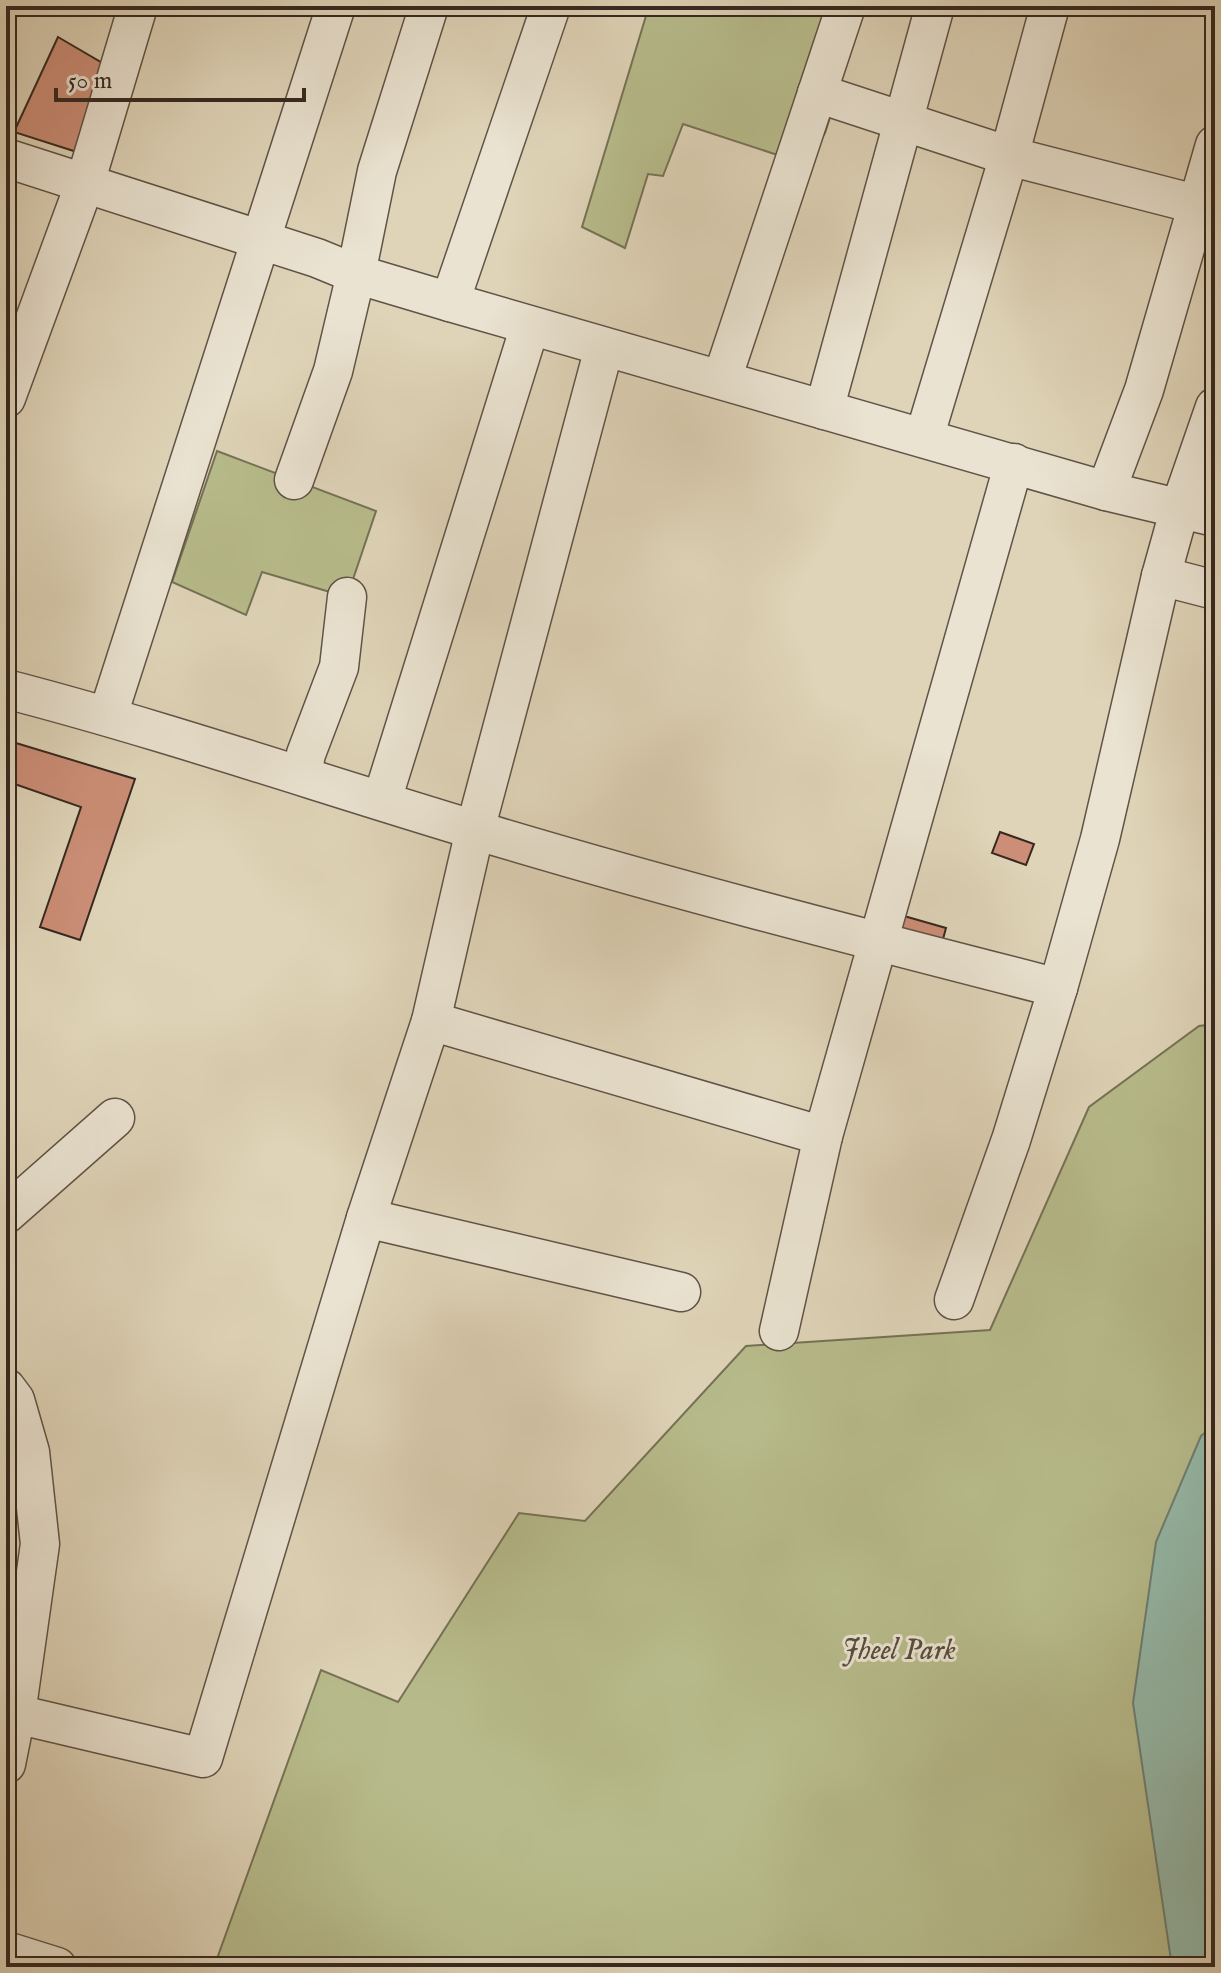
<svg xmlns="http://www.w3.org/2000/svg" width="1221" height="1973" font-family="'IM FELL English',serif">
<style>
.green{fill:#b7bb8b;stroke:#767256;stroke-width:2}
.water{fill:#95b9a9;stroke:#6f7f73;stroke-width:2}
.building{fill:#cc8e77;stroke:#352821;stroke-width:2}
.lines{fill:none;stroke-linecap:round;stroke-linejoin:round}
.minor-casing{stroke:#605347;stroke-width:41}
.minor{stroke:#eae3d1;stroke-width:38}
.labels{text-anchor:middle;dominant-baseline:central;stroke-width:6;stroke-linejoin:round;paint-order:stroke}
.park-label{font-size:30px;font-style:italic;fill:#564d3c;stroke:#eae3d1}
</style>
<rect width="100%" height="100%" fill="#dfd4b8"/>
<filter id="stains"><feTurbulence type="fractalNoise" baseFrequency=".0025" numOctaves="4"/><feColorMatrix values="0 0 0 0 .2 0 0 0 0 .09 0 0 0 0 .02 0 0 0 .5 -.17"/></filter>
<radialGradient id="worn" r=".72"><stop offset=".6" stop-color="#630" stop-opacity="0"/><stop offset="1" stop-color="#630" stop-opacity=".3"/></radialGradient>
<!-- green -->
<g class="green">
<polygon points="649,6 865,6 825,133 805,164 683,124 663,176 648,174 625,248 582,227"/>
<polygon points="217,451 376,511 347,597 262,572 246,615 172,582"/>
<polygon points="1215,1024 1215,1967 214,1967 321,1670 398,1702 519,1513 585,1521 746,1346 990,1330 1089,1107 1199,1026"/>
</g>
<!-- water -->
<polygon class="water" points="1215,1425 1215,1967 1172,1967 1133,1703 1156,1542 1201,1436"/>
<!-- building -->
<g class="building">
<polygon points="58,37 116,71 83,154 14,132"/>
<polygon points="6,740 135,779 80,940 40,927 81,807 6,781"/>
<polygon points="1000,832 1034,844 1026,865 992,853"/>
<polygon points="904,916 946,928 939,954 897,942"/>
</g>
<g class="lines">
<defs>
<g id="minor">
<polyline points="817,93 1009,156 1215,209"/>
<polyline points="6,158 317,258 356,274 450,302 1106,491 1215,517"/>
<polyline points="450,302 551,6"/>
<polyline points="722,379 846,6"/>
<polyline points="6,398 85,183 138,6"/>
<polyline points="824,410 935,6"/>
<polyline points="924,438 1009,156 1050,6"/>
<polyline points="294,480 333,371 356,274 377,171 429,6"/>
<polyline points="1106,491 1144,390 1215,145"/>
<polyline points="1161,576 1215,590"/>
<path d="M6,689c158,41 312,94 469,141 192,58 388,108 583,158"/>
<polyline points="108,715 336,6"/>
<polyline points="302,774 306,754 339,667 347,597"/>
<polyline points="382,800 530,326"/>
<polyline points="431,1021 823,1136"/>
<polyline points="6,1214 115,1118"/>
<polyline points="366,1218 681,1292"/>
<polyline points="954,1300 1011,1140 1058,988 1100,839 1161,576 1180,508 1215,407"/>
<polyline points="779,1331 823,1136 1014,463"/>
<polyline points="6,1388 15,1400 30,1452 40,1544 16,1714 6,1764"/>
<polyline points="16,1714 203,1758 366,1218 431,1021 475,830 604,348"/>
<polyline points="6,1951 57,1967"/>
</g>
</defs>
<!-- minor casing -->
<use href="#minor" class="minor-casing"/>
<!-- minor -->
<use href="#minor" class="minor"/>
</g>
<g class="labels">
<!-- park labels -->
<g class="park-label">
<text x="899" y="1651">Jheel Park</text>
</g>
</g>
<!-- margin -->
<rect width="1221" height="1973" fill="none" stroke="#dfd4b8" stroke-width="32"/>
<rect x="8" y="8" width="1205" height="1957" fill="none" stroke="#352821" stroke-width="4"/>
<rect x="16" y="16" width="1189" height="1941" fill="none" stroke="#352821" stroke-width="2"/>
<!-- scale -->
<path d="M56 88v12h248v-12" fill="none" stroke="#352821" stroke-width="4"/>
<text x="68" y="88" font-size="24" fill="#352821" stroke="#eae3d1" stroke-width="6" paint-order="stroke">50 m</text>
<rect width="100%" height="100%" filter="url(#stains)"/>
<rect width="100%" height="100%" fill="url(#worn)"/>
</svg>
